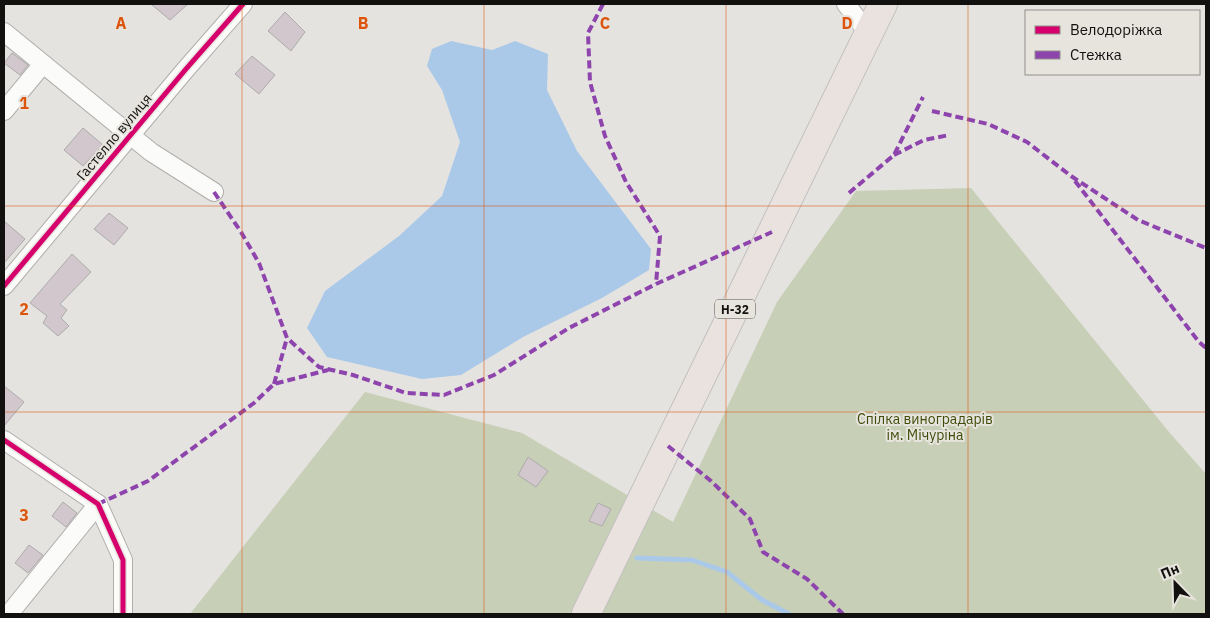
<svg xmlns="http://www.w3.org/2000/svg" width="1210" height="618" font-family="'IBM Plex Sans',sans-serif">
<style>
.green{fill:#c8cfb7}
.water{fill:#aac9e8}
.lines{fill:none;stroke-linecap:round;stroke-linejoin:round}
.stream{stroke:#aac9e8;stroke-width:5}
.building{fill:#d1c7cd;stroke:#adabab}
.street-casing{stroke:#b0aeac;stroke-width:20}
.primary-casing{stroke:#c2c0bf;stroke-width:30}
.street{stroke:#fbfbfa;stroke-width:18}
.primary{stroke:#eae2df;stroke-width:28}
.quiet{stroke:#8e44ad;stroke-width:4;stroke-dasharray:8 4;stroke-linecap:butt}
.cycleway-casing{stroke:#e7e4de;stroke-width:8}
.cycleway{stroke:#d6006c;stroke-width:5}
.grid{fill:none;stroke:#dd550c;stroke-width:1;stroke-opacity:0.55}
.labels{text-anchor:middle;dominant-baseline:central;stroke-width:4;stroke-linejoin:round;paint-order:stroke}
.shield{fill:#e7e4de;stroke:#52504d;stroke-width:1}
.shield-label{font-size:12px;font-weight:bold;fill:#12110f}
.street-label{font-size:14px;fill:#12110f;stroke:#e7e4de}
.park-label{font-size:14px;fill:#3e4c08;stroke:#e7e4de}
.grid-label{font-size:16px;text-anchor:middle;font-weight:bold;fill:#dd550c;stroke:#e7e4de;stroke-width:4;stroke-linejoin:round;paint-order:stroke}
</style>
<rect width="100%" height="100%" fill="#e5e3e0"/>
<!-- green -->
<polygon class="green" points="971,188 1169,432 1206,474 1206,614 190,614 365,392 522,433 673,522 777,302 856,191"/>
<!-- water -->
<polygon class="water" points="451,41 492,50 515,41 548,54 547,90 577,151 651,249 649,270 602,298 523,337 461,375 422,379 327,357 307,328 325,291 399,236 442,196 460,142 442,90 427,66 432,49"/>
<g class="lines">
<!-- stream -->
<polyline class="stream" points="637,558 692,560 727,572 762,600 789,614"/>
</g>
<!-- building -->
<g class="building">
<polygon points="151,4 188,4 170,20"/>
<polygon points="285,12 305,32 291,51 268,31"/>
<polygon points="12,53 28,65 20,75 4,63"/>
<polygon points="252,56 275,75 259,94 235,74"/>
<polygon points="83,128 103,145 83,166 64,150"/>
<polygon points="109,213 128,228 114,245 94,229"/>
<polygon points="4,221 25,239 4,263"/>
<polygon points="72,254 91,272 60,304 67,310 61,318 69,326 58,336 43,323 47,316 30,303"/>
<polygon points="4,386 24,402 4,426"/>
<polygon points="528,457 548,471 536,487 518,475"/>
<polygon points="63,502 77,513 66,527 52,516"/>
<polygon points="598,503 611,509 602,526 589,521"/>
<polygon points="29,545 43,555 28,573 15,563"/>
</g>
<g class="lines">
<defs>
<g id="street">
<polyline points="846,4 869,34"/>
<polyline points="4,32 151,152 214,192"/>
<polyline points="4,111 43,64"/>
<polyline points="4,286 186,69 243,4"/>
<polyline points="4,440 98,504 123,560 123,614"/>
<polyline points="9,614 98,504"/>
</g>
<polyline id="primary" points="586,614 883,4"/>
</defs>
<!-- street casing -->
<use href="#street" class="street-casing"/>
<!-- primary casing -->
<use href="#primary" class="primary-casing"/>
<!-- street -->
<use href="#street" class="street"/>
<!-- primary -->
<use href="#primary" class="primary"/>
<!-- quiet -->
<g class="quiet">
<polyline points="603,4 588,33 590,82 605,136 626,182 660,236 656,284"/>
<polyline points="932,111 988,124 1027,142 1071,176 1138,220 1206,248"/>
<polyline points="894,155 924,140 949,135"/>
<polyline points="1075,181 1199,342 1206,348"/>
<polyline points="214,192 241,232 259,263 287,338 319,367 353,375 406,393 444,395 494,375 569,328 656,284 772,232"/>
<polyline points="849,193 894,155 923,97"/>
<polyline points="274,384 287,338"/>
<polyline points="668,446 711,481 750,519 763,552 807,579 843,614"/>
<polyline points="98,504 148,481 254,403 274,384 328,370"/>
</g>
<defs>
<g id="cycleway">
<polyline points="4,286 186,69 243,4"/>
<polyline points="4,440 98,504 123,560 123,614"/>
</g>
</defs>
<!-- cycleway casing -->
<use href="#cycleway" class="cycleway-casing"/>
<!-- cycleway -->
<use href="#cycleway" class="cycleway"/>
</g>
<!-- grid -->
<path class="grid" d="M242,4v610M484,4v610M726,4v610M968,4v610M4,206h1202M4,412h1202"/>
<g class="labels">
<!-- shield labels -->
<rect class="shield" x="715" y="299.5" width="40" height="19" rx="4"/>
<g class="shield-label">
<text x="735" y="309">Н-32</text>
</g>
<!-- street labels -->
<g class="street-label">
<text transform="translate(114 137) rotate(-50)">Гастелло вулиця</text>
</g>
<!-- park labels -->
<g class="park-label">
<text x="925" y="419">Спілка виноградарів<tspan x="925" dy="16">ім. Мічуріна</tspan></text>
</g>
</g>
<g class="grid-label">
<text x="121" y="29">A</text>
<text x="363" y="29">B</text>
<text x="605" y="29">C</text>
<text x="847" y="29">D</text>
<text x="24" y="109">1</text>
<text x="24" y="315">2</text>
<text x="24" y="521">3</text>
</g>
<!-- border -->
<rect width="1210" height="618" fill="none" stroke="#12110f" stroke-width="10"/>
<!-- legend -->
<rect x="1025" y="10" width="175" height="65" fill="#e7e4de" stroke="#92908b"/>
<rect x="1035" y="26" width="25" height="8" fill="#d6006c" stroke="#92908b"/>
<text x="1070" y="35" font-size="15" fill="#12110f">Велодоріжка</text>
<rect x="1035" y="51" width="25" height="8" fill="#8e44ad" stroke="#92908b"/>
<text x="1070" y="60" font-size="15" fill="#12110f">Стежка</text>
<!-- north arrow -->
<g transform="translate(1175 583) rotate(337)" stroke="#e7e4de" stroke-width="4" paint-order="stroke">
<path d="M0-4L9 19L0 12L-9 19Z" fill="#12110f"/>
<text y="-8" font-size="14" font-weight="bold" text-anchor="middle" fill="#12110f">Пн</text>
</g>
</svg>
